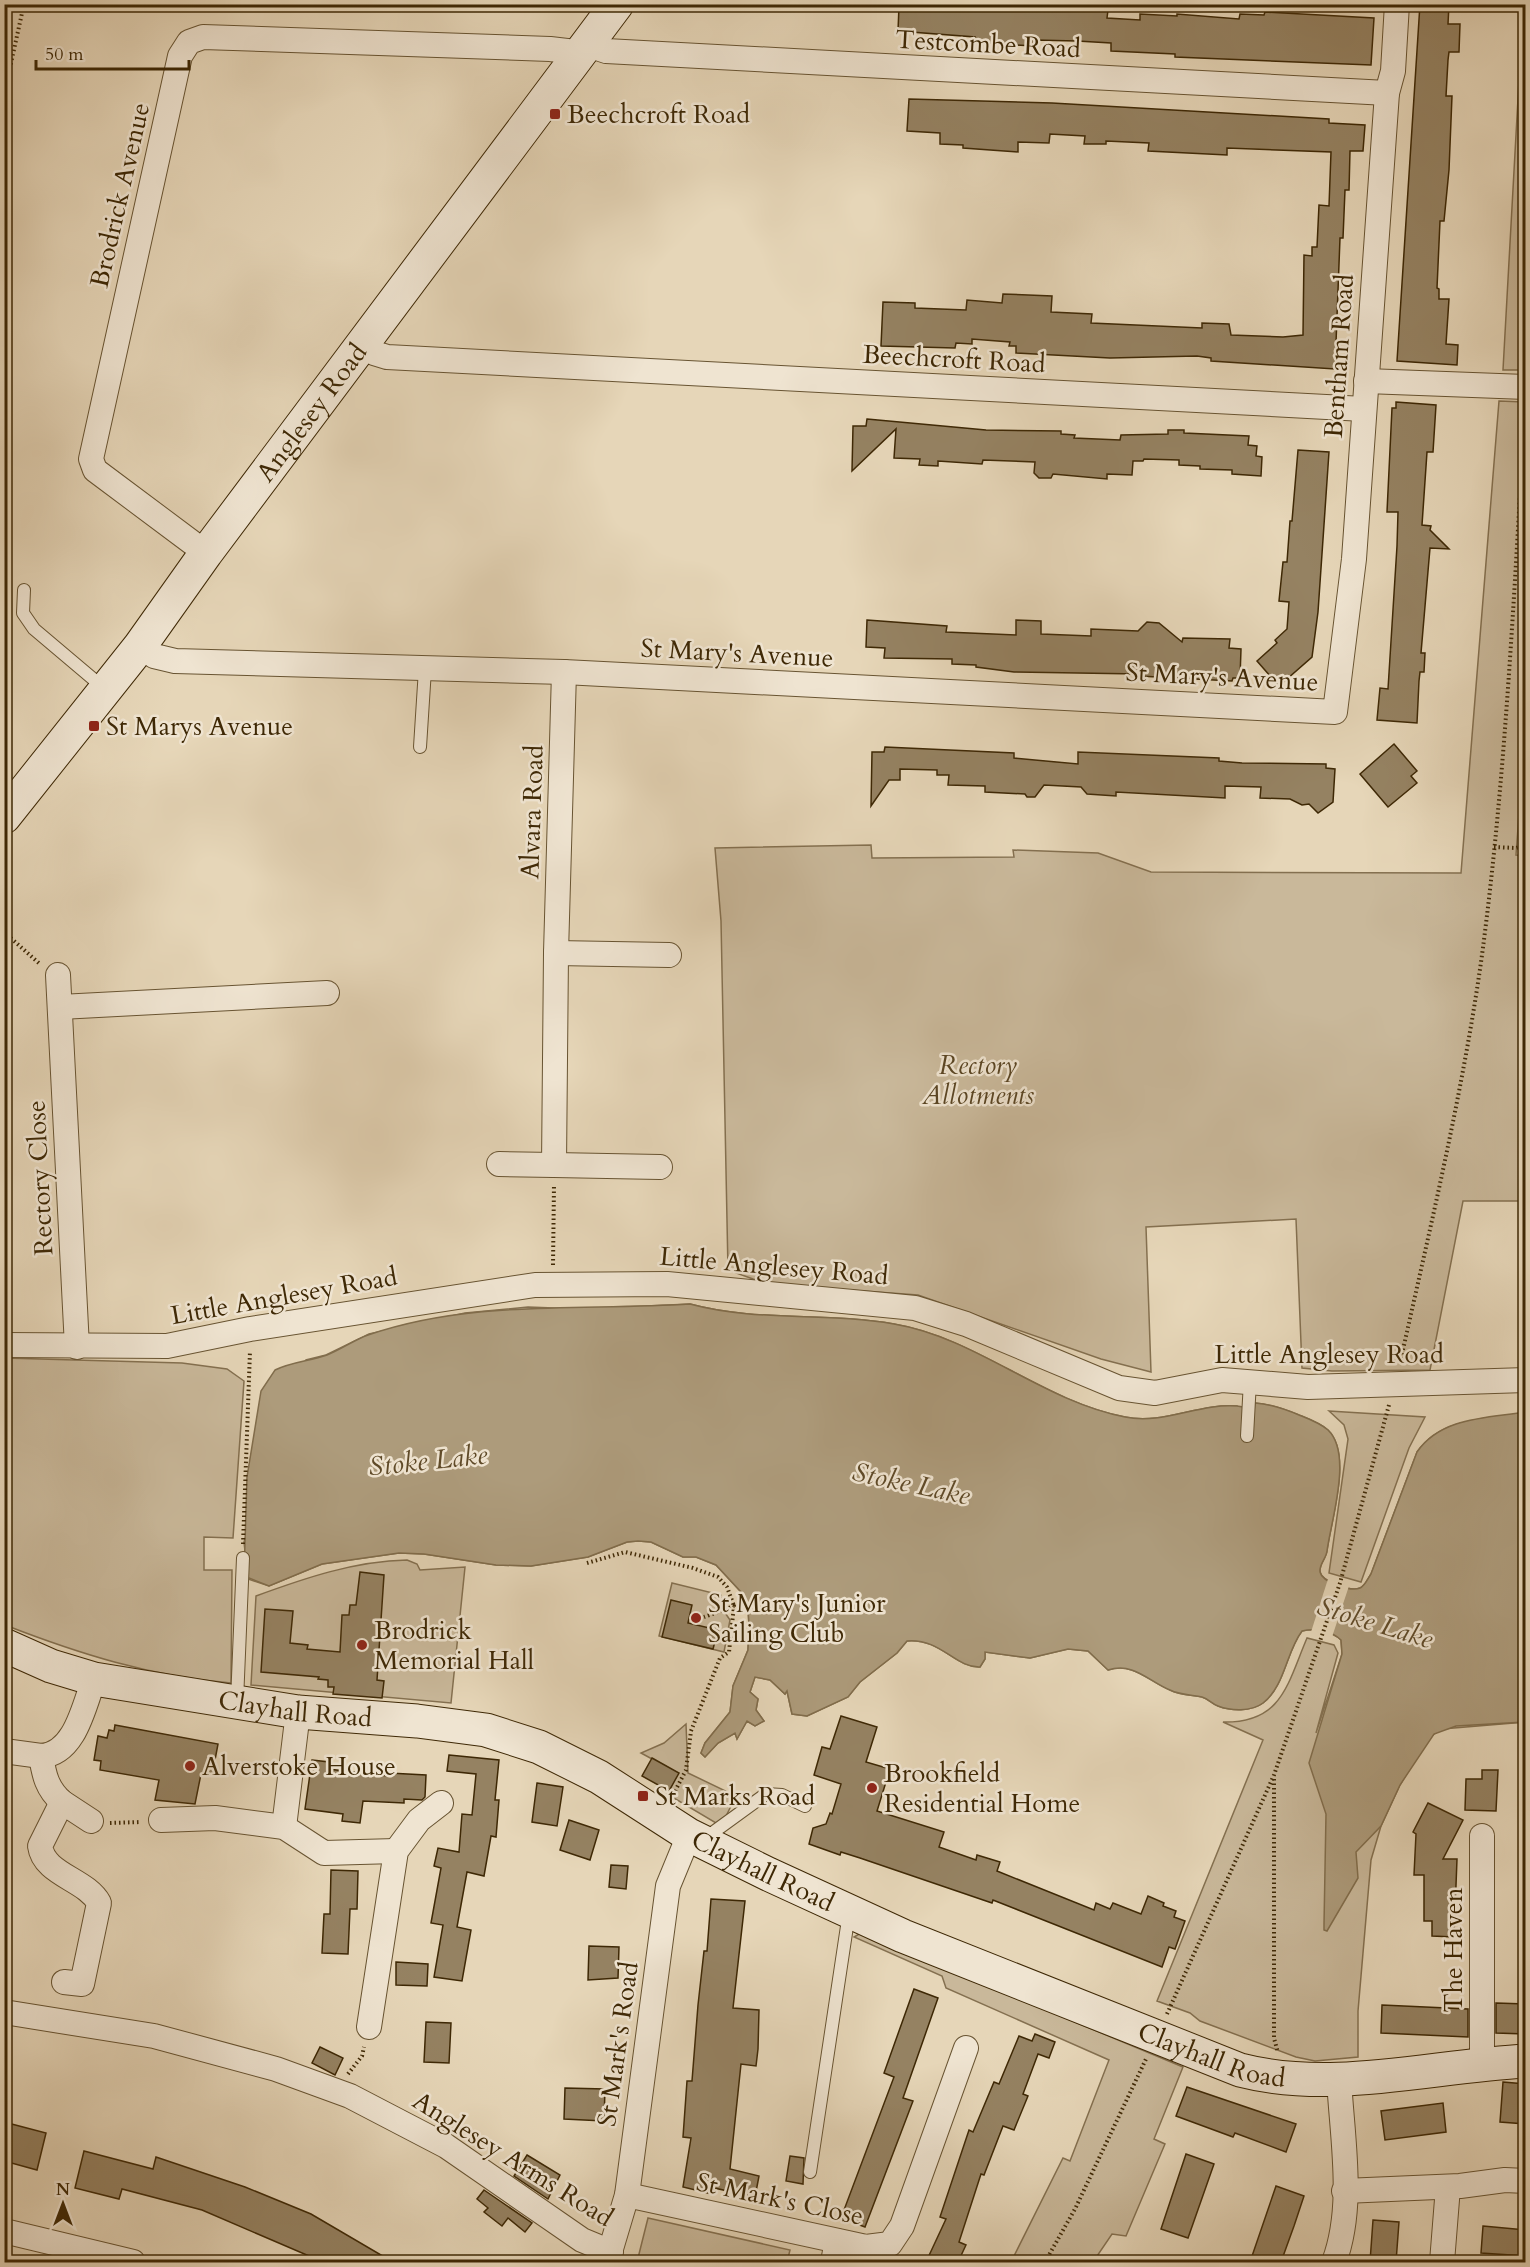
<svg xmlns="http://www.w3.org/2000/svg" width="1530" height="2267" font-family="Cardo,serif">
<style>
.green{fill:#c9b89a;stroke:#847050;stroke-width:1.5}
.water{fill:#ad9b7b;stroke:#816d4c;stroke-width:1.5}
.pier{fill:#e6d6b8}
.building{fill:#958262;stroke:#3e2805;stroke-width:1.5}
.lines{fill:none;stroke-linecap:round;stroke-linejoin:round}
.lane-casing{stroke:#685432;stroke-width:14}
.street-casing{stroke:#685432;stroke-width:26}
.secondary-casing{stroke:#3e2805;stroke-width:35}
.path{stroke:#3e2805;stroke-width:4;stroke-dasharray:1.5 3;stroke-linecap:butt}
.lane{stroke:#efe4d1;stroke-width:12}
.street{stroke:#efe4d1;stroke-width:24}
.secondary{stroke:#efe4d1;stroke-width:33}
.poi-dot{fill:#8f2418;stroke:#efe4d1;stroke-width:2}
.labels{text-anchor:middle;dominant-baseline:central;stroke-width:5;stroke-linejoin:round;paint-order:stroke}
.street-label{font-size:26px;fill:#3e2805;stroke:#efe4d1}
.poi-label{font-size:26px;fill:#3e2805;stroke:#efe4d1;text-anchor:start}
.park-label{font-size:26px;font-style:italic;fill:#5a4523;stroke:#efe4d1}
.water-label{font-size:27px;font-style:italic;fill:#5f4a28;stroke:#efe4d1}
</style>
<rect width="100%" height="100%" fill="#e6d6b8"/>
<filter id="stains"><feTurbulence type="fractalNoise" baseFrequency=".00333" numOctaves="4"/><feColorMatrix values="0 0 0 0 .2 0 0 0 0 .09 0 0 0 0 .02 0 0 0 .5 -.17"/></filter>
<radialGradient id="worn" r=".72"><stop offset=".6" stop-color="#630" stop-opacity="0"/><stop offset="1" stop-color="#630" stop-opacity=".3"/></radialGradient>
<g class="green">
<polygon points="1514,5 1526,5 1525,370 1503,370 1523,8"/>
<polygon points="1499,401 1525,402 1526,720 1516,855 1526,856 1525,1201 1463,1201 1430,1370 1332,1371 1302,1368 1296,1219 1146,1227 1151,1372 1101,1359 918,1295 781,1285 753,1279 728,1270 721,921 715,848 871,845 872,858 1014,857 1013,850 1098,853 1151,872 1461,873"/>
<path d="M 690,1304 C 756,1322 827,1312 894,1324 C 977,1338 1042,1401 1125,1417 C 1163,1425 1199,1403 1237,1406 L 1252,1428 L 1255,1403 C 1271,1404 1285,1409 1299,1415 C 1309,1419 1320,1423 1328,1430 C 1353,1454 1331,1520 1327,1551 C 1326,1559 1319,1564 1320,1572 C 1322,1582 1351,1592 1360,1588 C 1365,1586 1368,1578 1371,1574 L 1417,1452 C 1442,1416 1486,1420 1525,1416 L 1386,1593 L 1315,1591 L 1326,1488 L 296,1557 L 648,1534 L 905,1640 L 929,1640 L 978,1650 L 1304,1613 L 1525,1722 L 1442,1729 L 1434,1734 L 1424,1745 L 1400,1785 L 1381,1826 L 1371,1860 L 1358,2011 L 1358,2057 L 1315,2061 L 1296,2057 L 1200,2021 L 1190,2013 L 1157,2001 L 1263,1740 L 1223,1722 C 1282,1723 1287,1685 1307,1638 L 1334,1645 L 1338,1653 L 1316,1733 L 1342,1654 L 1341,1640 C 1332,1631 1315,1628 1302,1631 C 1286,1652 1285,1686 1263,1703 C 1251,1712 1231,1711 1218,1706 C 1212,1704 1209,1699 1202,1697 C 1192,1695 1180,1695 1170,1690 C 1148,1681 1134,1662 1108,1670 L 1088,1651 L 1068,1649 L 1030,1658 L 985,1652 L 985,1659 L 980,1667 C 955,1668 941,1638 907,1641 L 897,1653 L 860,1682 L 848,1697 L 807,1716 L 792,1714 L 787,1691 L 785,1694 L 770,1680 L 755,1677 L 750,1692 L 758,1699 L 756,1710 L 764,1721 L 755,1726 L 747,1721 L 737,1739 L 735,1733 L 718,1743 L 705,1757 L 701,1753 L 705,1743 L 730,1712 L 733,1686 L 748,1650 L 749,1626 L 748,1608 L 741,1592 L 716,1565 L 696,1557 L 683,1557 L 651,1542 L 638,1541 L 627,1542 L 588,1557 L 531,1566 L 496,1565 L 424,1554 L 399,1553 L 322,1564 L 269,1586 L 248,1579 L 244,1542 L 306,1360 L 326,1355 L 369,1334 L 465,1313 L 528,1307 L 581,1309 Z"/>
<path d="M 4,1358 L 182,1363 L 227,1369 L 244,1381 L 233,1538 L 204,1537 L 204,1570 L 232,1570 L 231,1683 C 152,1677 77,1653 5,1625 Z"/>
<polygon points="1329,1411 1425,1417 1409,1448 1361,1582 1329,1573 1348,1439 1344,1425"/>
<path d="M 407,1560 L 417,1564 L 420,1570 L 465,1567 L 451,1703 L 251,1685 L 256,1596 C 305,1578 355,1561 407,1560 Z"/>
<polygon points="672,1583 721,1595 721,1607 730,1620 724,1652 659,1636"/>
<polygon points="686,1724 688,1773 736,1796 721,1826 667,1794 678,1773 641,1753 664,1743"/>
<polygon points="861,1933 1183,2067 1154,2139 1165,2144 1126,2236 1112,2234 1093,2262 1011,2262 1063,2158 1070,2161 1109,2060 946,1988 942,1976 854,1937"/>
<polygon points="648,2218 790,2250 787,2262 637,2262"/>
</g>
<path class="water" d="M 690,1304 C 756,1322 827,1312 894,1324 C 977,1338 1042,1401 1125,1417 C 1163,1425 1199,1403 1237,1406 L 1243,1407 L 1252,1428 L 1255,1403 C 1271,1404 1285,1409 1299,1415 C 1309,1419 1320,1423 1328,1430 C 1353,1454 1331,1520 1327,1551 C 1326,1559 1319,1564 1320,1572 C 1322,1582 1351,1592 1360,1588 C 1365,1586 1368,1578 1371,1574 L 1417,1452 C 1441,1417 1487,1418 1525,1412 L 1525,1722 L 1456,1726 L 1434,1734 L 1400,1785 L 1381,1826 L 1356,1852 L 1358,1878 L 1327,1931 L 1324,1930 L 1324,1924 L 1326,1814 L 1309,1763 L 1342,1654 L 1341,1640 C 1332,1631 1315,1628 1302,1631 C 1286,1652 1285,1686 1263,1703 C 1251,1712 1231,1711 1218,1706 C 1212,1704 1209,1699 1202,1697 C 1192,1695 1180,1695 1170,1690 C 1148,1681 1134,1662 1108,1670 L 1088,1651 L 1068,1649 L 1030,1658 L 985,1652 L 985,1659 L 980,1667 C 955,1668 941,1638 907,1641 L 897,1653 L 860,1682 L 848,1697 L 807,1716 L 792,1714 L 787,1691 L 785,1694 L 770,1680 L 755,1677 L 750,1692 L 758,1699 L 756,1710 L 764,1721 L 755,1726 L 747,1721 L 737,1739 L 735,1733 L 718,1743 L 705,1757 L 701,1753 L 705,1743 L 730,1712 L 733,1686 L 748,1650 L 749,1626 L 748,1608 L 741,1592 L 716,1565 L 696,1557 L 683,1557 L 651,1542 L 638,1541 L 627,1542 L 588,1557 L 531,1566 L 496,1565 L 424,1554 L 399,1553 L 322,1564 L 269,1586 L 244,1576 L 247,1477 L 261,1391 L 275,1370 C 291,1362 310,1361 327,1355 C 342,1349 354,1340 368,1335 C 472,1299 583,1311 690,1304 Z"/>
<polygon class="pier" points="1328,1579 1349,1586 1332,1637 1311,1632"/>
<g class="building">
<polygon points="941,4 1077,4 1077,9 1108,10 1107,18 1140,20 1140,14 1177,16 1177,14 1239,19 1240,14 1264,15 1265,12 1374,18 1371,65 1175,57 1175,54 1111,51 1111,43 1077,41 1034,40 1034,46 1014,45 974,42 975,37 898,31 899,6 941,8"/>
<polygon points="1420,4 1449,4 1448,24 1460,24 1459,52 1449,52 1448,60 1446,96 1452,96 1449,170 1444,221 1440,221 1437,288 1439,289 1439,299 1449,299 1446,344 1458,345 1457,365 1397,361"/>
<polygon points="909,99 1052,103 1329,119 1329,123 1365,125 1363,151 1350,151 1349,190 1345,190 1343,238 1340,238 1335,369 1211,361 1211,358 1197,356 1110,358 1016,353 1016,346 1009,346 1010,342 972,339 972,344 956,343 955,348 881,346 883,302 915,303 915,308 966,310 967,300 1002,303 1003,294 1052,296 1051,312 1092,314 1091,323 1202,328 1202,323 1229,324 1231,335 1283,337 1303,335 1304,255 1312,256 1312,247 1317,247 1319,205 1329,206 1331,152 1227,148 1227,155 1148,151 1149,143 1106,141 1106,144 1084,144 1085,136 1050,134 1049,143 1018,142 1018,152 963,148 963,145 940,144 940,133 907,131"/>
<polygon points="1396,402 1436,405 1433,452 1427,452 1422,525 1431,526 1430,530 1449,549 1430,548 1421,653 1425,653 1424,672 1420,672 1419,681 1417,723 1377,720 1380,688 1388,689 1397,546 1398,512 1387,512 1392,408 1396,408"/>
<polygon points="867,419 986,430 1061,431 1061,434 1075,435 1074,438 1120,440 1121,435 1168,434 1168,430 1184,430 1184,433 1249,436 1248,445 1257,446 1256,456 1262,457 1261,476 1232,474 1232,470 1200,469 1200,466 1179,465 1179,460 1144,459 1143,461 1133,461 1132,475 1107,474 1107,479 1053,474 1051,478 1039,478 1034,473 1035,462 983,460 982,464 938,461 938,466 919,465 920,459 894,458 896,429 852,471 853,426 866,426"/>
<polygon points="1298,450 1329,452 1318,612 1312,657 1279,686 1257,661 1277,643 1275,640 1287,629 1289,602 1279,601 1283,562 1287,562 1290,521 1292,521"/>
<polygon points="867,620 947,626 946,632 1016,635 1016,620 1041,621 1041,634 1091,636 1091,629 1138,631 1147,622 1159,623 1182,642 1183,638 1230,639 1229,648 1241,649 1240,678 1233,678 1232,681 1139,676 1139,674 1014,672 976,667 976,665 952,664 952,659 884,658 885,648 866,647"/>
<polygon points="1394,744 1417,771 1411,776 1417,783 1388,807 1360,774"/>
<polygon points="885,747 1014,753 1014,758 1078,764 1078,752 1219,758 1219,761 1242,763 1326,764 1326,768 1335,769 1333,802 1318,813 1309,804 1302,805 1290,799 1260,798 1261,787 1225,786 1225,798 1116,792 1116,796 1087,794 1081,787 1044,785 1035,797 1027,797 1025,794 985,792 985,786 948,785 949,775 937,775 937,770 900,769 900,780 889,780 871,806 872,752 884,752"/>
<polygon points="360,1572 384,1575 377,1680 384,1681 382,1698 333,1694 334,1687 328,1687 328,1680 318,1679 319,1677 261,1672 265,1609 293,1611 290,1643 308,1645 307,1649 340,1652 342,1615 349,1615 350,1605 356,1605"/>
<polygon points="671,1600 692,1605 688,1623 718,1630 713,1649 662,1637"/>
<polygon points="841,1716 877,1727 866,1762 890,1769 877,1811 944,1832 939,1847 976,1860 977,1855 1000,1862 997,1871 1094,1910 1096,1903 1110,1909 1113,1903 1141,1914 1148,1896 1164,1903 1163,1906 1176,1911 1174,1917 1185,1921 1175,1949 1169,1947 1162,1967 993,1900 992,1903 860,1858 841,1852 840,1855 809,1844 813,1828 826,1824 830,1813 832,1814 841,1784 814,1775 822,1747 830,1749"/>
<polygon points="115,1725 218,1744 212,1776 201,1774 195,1804 155,1800 159,1780 100,1770 101,1761 94,1760 98,1736 107,1738 109,1730 114,1731"/>
<polygon points="449,1755 499,1760 495,1800 499,1800 496,1837 491,1836 484,1876 467,1872 457,1927 471,1930 462,1981 434,1977 443,1925 431,1923 441,1868 434,1866 438,1848 459,1852 462,1814 472,1815 476,1774 447,1771"/>
<polygon points="652,1758 679,1773 669,1791 642,1776"/>
<polygon points="312,1760 329,1762 328,1769 388,1776 389,1773 426,1775 425,1797 422,1800 404,1799 404,1803 363,1801 360,1823 342,1821 343,1814 305,1809"/>
<polygon points="1482,1770 1498,1770 1496,1811 1465,1810 1466,1779 1482,1779"/>
<polygon points="537,1783 563,1787 557,1826 532,1822"/>
<polygon points="1428,1803 1463,1820 1443,1859 1457,1859 1454,1937 1432,1936 1432,1921 1424,1921 1424,1875 1414,1875 1416,1834 1413,1832"/>
<polygon points="569,1820 599,1830 590,1860 560,1850"/>
<polygon points="611,1865 628,1866 626,1889 609,1887"/>
<polygon points="331,1870 358,1871 357,1909 350,1909 348,1954 322,1953 324,1914 330,1914"/>
<polygon points="711,1899 745,1901 733,2008 759,2010 758,2049 756,2066 741,2064 730,2169 759,2176 755,2197 714,2188 712,2194 683,2187 691,2138 683,2137 687,2081 692,2081 698,2005 704,1951 707,1951"/>
<polygon points="589,1946 619,1947 618,1978 588,1980"/>
<polygon points="396,1962 428,1964 427,1986 396,1985"/>
<polygon points="914,1989 938,1998 903,2098 913,2101 865,2227 841,2218 894,2077 884,2073"/>
<polygon points="1496,2003 1526,2004 1526,2034 1496,2033"/>
<polygon points="1382,2005 1468,2009 1468,2037 1381,2033"/>
<polygon points="426,2022 451,2023 449,2063 424,2062"/>
<polygon points="1035,2034 1055,2042 1049,2058 1038,2054 1023,2094 1028,2096 1014,2130 1003,2126 984,2175 981,2174 959,2242 966,2245 958,2262 926,2262 946,2219 940,2217 969,2130 973,2132 994,2082 999,2084 1019,2036 1032,2041"/>
<polygon points="320,2047 343,2058 335,2075 312,2063"/>
<polygon points="1503,2082 1526,2084 1526,2124 1500,2122"/>
<polygon points="1187,2087 1296,2124 1286,2152 1235,2133 1233,2137 1176,2116"/>
<polygon points="565,2088 605,2089 604,2121 564,2119"/>
<polygon points="1443,2103 1446,2132 1385,2140 1381,2111"/>
<polygon points="4,2122 46,2133 37,2170 4,2161"/>
<polygon points="84,2151 153,2169 156,2157 245,2187 311,2214 393,2262 323,2262 202,2210 122,2189 119,2199 75,2188"/>
<polygon points="1186,2154 1214,2164 1188,2238 1161,2229"/>
<polygon points="527,2155 560,2175 548,2199 514,2176"/>
<polygon points="790,2156 804,2158 803,2184 786,2181"/>
<polygon points="1276,2186 1304,2196 1294,2226 1281,2262 1250,2262"/>
<polygon points="484,2190 532,2223 525,2232 508,2218 502,2226 484,2212 488,2208 477,2199"/>
<polygon points="1373,2220 1399,2222 1396,2262 1370,2262"/>
<polygon points="1483,2226 1526,2230 1526,2256 1481,2253"/>
</g>
<g class="lines">
<defs>
<g id="lane">
<polyline points="24,590 23,613 34,629 105,689"/>
<polyline points="420,747 425,669"/>
<polyline points="1247,1436 1250,1381"/>
<polyline points="237,1701 243,1558"/>
<polyline points="704,1839 766,1794 782,1795 805,1806"/>
<polyline points="810,2172 849,1913"/>
</g>
<g id="street">
<polyline points="588,45 606,51 1387,93"/>
<polyline points="364,345 374,353 387,357 1364,409"/>
<polyline points="1366,381 1526,387"/>
<polyline points="206,553 95,470 91,459 180,56 189,42 203,37 550,49 567,51 580,57"/>
<polyline points="140,646 154,656 175,661 564,672 1335,712 1354,559 1387,93 1393,71 1397,4"/>
<polyline points="564,672 556,953 554,1165 660,1167"/>
<polyline points="556,953 669,955"/>
<polyline points="58,975 77,1347"/>
<polyline points="60,1007 327,993"/>
<polyline points="499,1164 554,1165"/>
<polyline points="4,1345 167,1346 250,1329 535,1285 667,1284 915,1308 966,1324 1119,1388 1155,1393 1222,1380 1308,1387 1526,1380"/>
<polyline points="4,1751 41,1756"/>
<path d="M 62,1802 C 47,1789 44,1775 41,1756 C 75,1754 84,1706 94,1679"/>
<polyline points="161,1820 215,1818 284,1827 324,1853 396,1851"/>
<polyline points="284,1827 298,1712"/>
<polyline points="1482,1836 1482,2064"/>
<path d="M 64,1982 L 82,1984 L 99,1903 C 86,1879 44,1875 40,1846 L 62,1802 L 91,1821"/>
<polyline points="4,2012 154,2036 276,2069 350,2096 446,2146 582,2240 611,2252"/>
<polyline points="369,2027 396,1851 419,1820 441,1803"/>
<polyline points="1344,2191 1460,2186 1505,2180 1526,2181"/>
<polyline points="627,2195 866,2247 890,2244 902,2226 966,2048"/>
<polyline points="4,2231 133,2262"/>
<polyline points="607,2262 627,2195 668,1886 689,1835"/>
<polyline points="833,2262 837,2241"/>
<path d="M 1334,2262 C 1355,2206 1342,2138 1339,2079"/>
<polyline points="1442,2262 1448,2187"/>
</g>
<g id="secondary">
<path id="s1" d="M 4,817 L 140,646 L 206,553 L 617,4"/>
<path id="s2" d="M 4,1645 L 51,1666 L 94,1679 L 298,1712 L 417,1721 L 486,1730 L 539,1747 L 599,1777 L 689,1835 L 768,1874 L 903,1936 L 1240,2070 C 1333,2094 1431,2066 1526,2061"/>
</g>
</defs>
<use href="#lane" class="lane-casing"/>
<use href="#street" class="street-casing"/>
<use href="#secondary" class="secondary-casing"/>
<g class="path">
<polyline points="4,95 24,4"/>
<polyline points="1494,847 1516,848 1526,845"/>
<polyline points="4,932 40,964"/>
<polyline points="553,1265 554,1185"/>
<path d="M 1400,1363 C 1430,1228 1463,1092 1482,955 C 1506,774 1514,591 1525,409"/>
<polyline points="243,1544 250,1351"/>
<polyline points="587,1563 625,1552 693,1568 718,1577 727,1587 734,1606"/>
<polyline points="1274,1779 1274,2038 1278,2053"/>
<polyline points="673,1795 686,1770 691,1731 720,1658 729,1652 734,1606 704,1617"/>
<polyline points="110,1823 141,1822"/>
<polyline points="1167,2014 1274,1775 1340,1583 1389,1405"/>
<polyline points="348,2074 362,2056 364,2047"/>
<polyline points="1045,2262 1075,2209 1146,2059"/>
</g>
<use href="#lane" class="lane"/>
<use href="#street" class="street"/>
<use href="#secondary" class="secondary"/>
</g>
<g class="poi-dot">
<rect x="549" y="108" width="12" height="12" rx="3"/>
<rect x="88" y="720" width="12" height="12" rx="3"/>
<circle cx="696" cy="1618" r="6"/>
<circle cx="362" cy="1645" r="6"/>
<circle cx="190" cy="1766" r="6"/>
<circle cx="872" cy="1788" r="6"/>
<rect x="637" y="1790" width="12" height="12" rx="3"/>
</g>
<g class="labels">
<g class="street-label">
<text transform="translate(988 44) rotate(3)">Testcombe Road</text>
<text transform="translate(120 195) rotate(-77)">Brodrick Avenue</text>
<text transform="translate(1339 356) rotate(-86)">Bentham Road</text>
<text transform="translate(954 359) rotate(3)">Beechcroft Road</text>
<text stroke="none"><textPath href="#s1" startOffset="508">Anglesey Road</textPath></text>
<text transform="translate(737 653) rotate(3)">St Mary's Avenue</text>
<text transform="translate(1222 677) rotate(3)">St Mary's Avenue</text>
<text transform="translate(532 812) rotate(-88)">Alvara Road</text>
<text transform="translate(40 1178) rotate(-93)">Rectory Close</text>
<text transform="translate(774 1266) rotate(5)">Little Anglesey Road</text>
<text transform="translate(284 1296) rotate(-10)">Little Anglesey Road</text>
<text x="1329" y="1354">Little Anglesey Road</text>
<text stroke="none"><textPath href="#s2" startOffset="300">Clayhall Road</textPath></text>
<text stroke="none"><textPath href="#s2" startOffset="804">Clayhall Road</textPath></text>
<text transform="translate(1453 1950) rotate(-90)">The Haven</text>
<text transform="translate(618 2044) rotate(-82)">St Mark's Road</text>
<text stroke="none"><textPath href="#s2" startOffset="1290">Clayhall Road</textPath></text>
<text transform="translate(513 2159) rotate(32)">Anglesey Arms Road</text>
<text transform="translate(780 2199) rotate(12)">St Mark's Close</text>
</g>
<g class="poi-label">
<text x="567" y="114">Beechcroft Road</text>
<text x="106" y="726">St Marys Avenue</text>
<text x="708" y="1603">St Mary's Junior<tspan x="708" dy="30">Sailing Club</tspan></text>
<text x="374" y="1630">Brodrick<tspan x="374" dy="30">Memorial Hall</tspan></text>
<text x="202" y="1766">Alverstoke House</text>
<text x="884" y="1773">Brookfield<tspan x="884" dy="30">Residential Home</tspan></text>
<text x="655" y="1796">St Marks Road</text>
</g>
<g class="park-label">
<text x="978" y="1065">Rectory<tspan x="978" dy="30">Allotments</tspan></text>
</g>
<g class="water-label">
<text transform="translate(428 1461) rotate(-6)">Stoke Lake</text>
<text transform="translate(911 1484) rotate(12)">Stoke Lake</text>
<text transform="translate(1375 1623) rotate(17)">Stoke Lake</text>
</g>
</g>
<rect width="1530" height="2267" fill="none" stroke="#e6d6b8" stroke-width="24"/>
<rect x="6" y="6" width="1518" height="2255" fill="none" stroke="#3e2805" stroke-width="3"/>
<rect x="12" y="12" width="1506" height="2243" fill="none" stroke="#3e2805" stroke-width="1.5"/>
<g transform="translate(63 2204)" stroke="#efe4d1" stroke-width="4.5" paint-order="stroke">
<path d="M0-4.5L10 22L0 15L-10 22Z" fill="#3e2805"/>
<text y="-9" font-size="16" font-weight="bold" text-anchor="middle" fill="#3e2805">N</text>
</g>
<path d="M36 60v9h153v-9" fill="none" stroke="#3e2805" stroke-width="3"/>
<text x="45" y="60" font-size="18" fill="#3e2805" stroke="#efe4d1" stroke-width="4.5" paint-order="stroke">50 m</text>
<rect width="100%" height="100%" filter="url(#stains)"/>
<rect width="100%" height="100%" fill="url(#worn)"/>
</svg>
